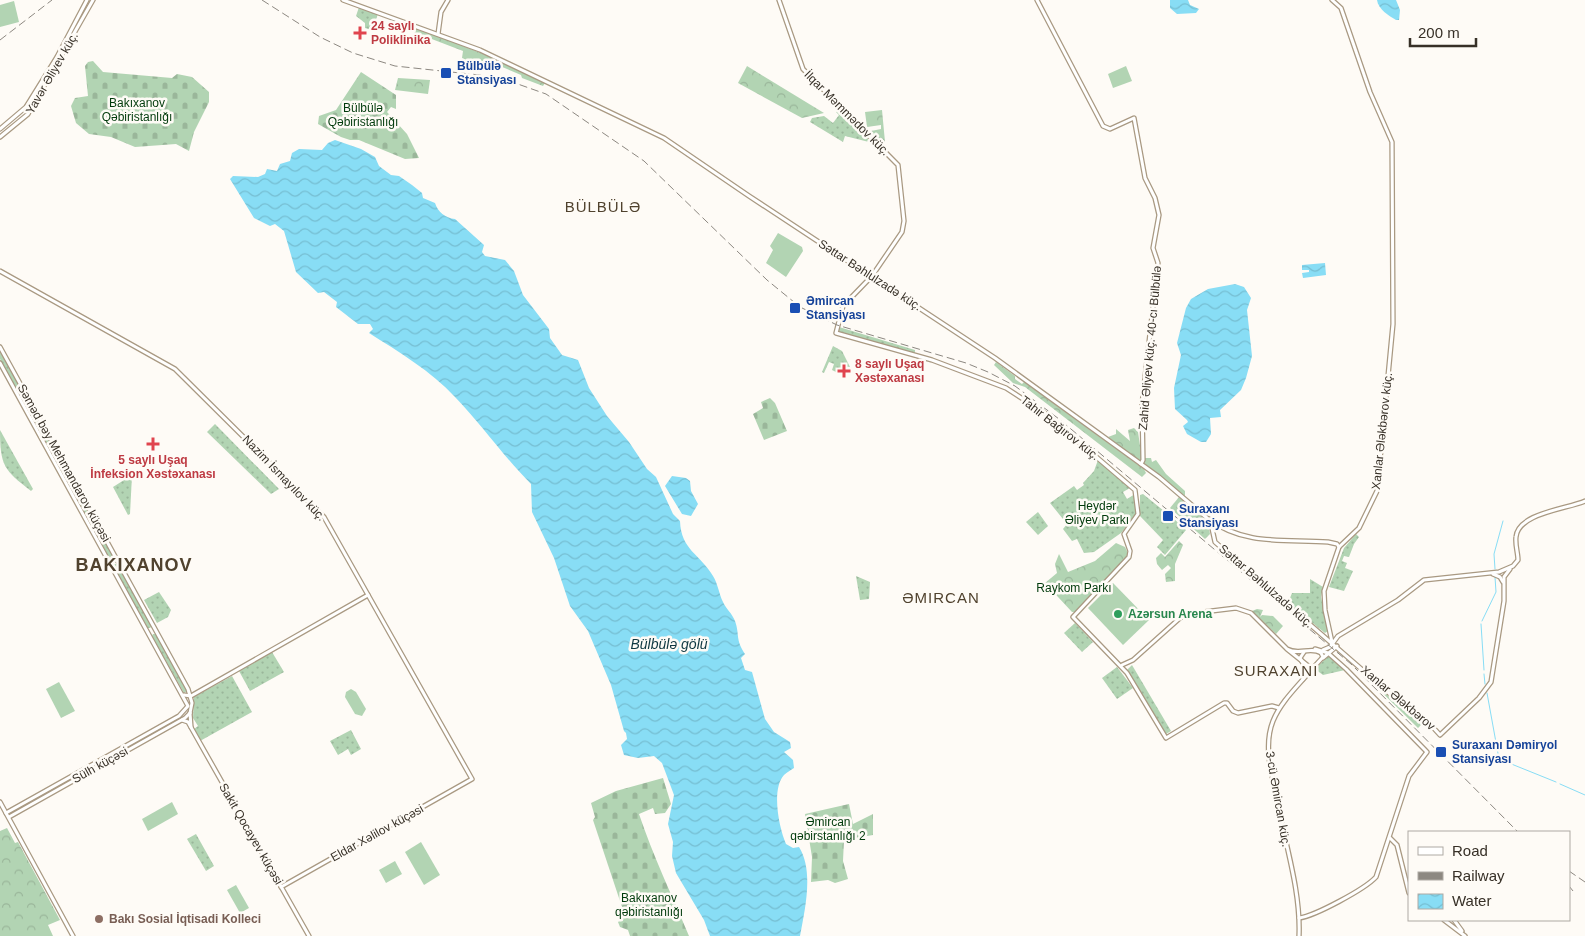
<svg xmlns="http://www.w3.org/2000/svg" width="1585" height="936" font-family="Arial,sans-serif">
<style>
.grass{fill:url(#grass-dots)}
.forest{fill:url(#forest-crowns)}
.cemetery{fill:url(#cemetery-stones)}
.pitch{fill:#b2d4b3}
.water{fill:url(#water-waves)}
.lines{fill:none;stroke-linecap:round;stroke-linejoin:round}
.stream{stroke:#88ddf5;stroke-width:1}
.secondary-casing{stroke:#a99982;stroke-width:5.5}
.secondary{stroke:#fff;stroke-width:3}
.rail{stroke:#8d8881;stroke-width:1;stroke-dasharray:8 4;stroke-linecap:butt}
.health-dot{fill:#e0444e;stroke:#fefbf6;stroke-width:2}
.transit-dot{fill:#1a4fb4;stroke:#fefbf6;stroke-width:2}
.leisure-dot{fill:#2e9e5b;stroke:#fefbf6;stroke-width:2}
.education-dot{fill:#8d6e63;stroke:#fefbf6;stroke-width:2}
.labels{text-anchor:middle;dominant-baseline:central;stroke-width:5;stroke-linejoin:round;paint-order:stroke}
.health-label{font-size:12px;font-weight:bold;fill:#be3a42;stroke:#fefbf6;text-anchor:start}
.transit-label{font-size:12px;font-weight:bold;fill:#164399;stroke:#fefbf6;text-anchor:start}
.street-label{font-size:12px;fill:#373027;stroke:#fefbf6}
.park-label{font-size:12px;fill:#003a0b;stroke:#fefbf6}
.leisure-label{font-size:12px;font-weight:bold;fill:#27864d;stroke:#fefbf6;text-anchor:start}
.education-label{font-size:12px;font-weight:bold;fill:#785e54;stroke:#fefbf6;text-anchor:start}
.water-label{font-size:14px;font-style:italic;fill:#0e3741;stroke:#fefbf6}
.quarter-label{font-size:15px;letter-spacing:1px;fill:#50422e;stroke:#fefbf6}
.district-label{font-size:18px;font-weight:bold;letter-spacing:1px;fill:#50422e;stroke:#fefbf6}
</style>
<defs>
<pattern id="grass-dots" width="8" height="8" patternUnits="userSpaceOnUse" patternTransform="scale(1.25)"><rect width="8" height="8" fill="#b2d4b3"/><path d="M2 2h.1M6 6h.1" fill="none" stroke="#9ab69a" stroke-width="1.8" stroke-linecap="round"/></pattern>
<pattern id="forest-crowns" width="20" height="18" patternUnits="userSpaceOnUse" patternTransform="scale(1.25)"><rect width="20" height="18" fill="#b2d4b3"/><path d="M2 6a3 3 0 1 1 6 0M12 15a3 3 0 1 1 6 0" fill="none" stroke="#9ab69a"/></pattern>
<pattern id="cemetery-stones" width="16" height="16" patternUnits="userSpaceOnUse" patternTransform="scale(1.25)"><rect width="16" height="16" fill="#b2d4b3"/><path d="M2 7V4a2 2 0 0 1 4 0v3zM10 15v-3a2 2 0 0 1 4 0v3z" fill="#9ab69a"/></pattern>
<pattern id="water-waves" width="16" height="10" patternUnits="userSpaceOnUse" patternTransform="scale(1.25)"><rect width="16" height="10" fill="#88ddf5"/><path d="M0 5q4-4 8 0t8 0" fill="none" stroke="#76bed2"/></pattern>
</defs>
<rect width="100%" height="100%" fill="#fefbf6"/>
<g class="grass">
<polygon points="359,7 378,14 372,30 365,28 365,23 356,16"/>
<polygon points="840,109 873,143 845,136 843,142 810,122 812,118 824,116 833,123 839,115 836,112"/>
<polygon points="839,327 915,350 915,353 842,333 838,331"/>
<polygon points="833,346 842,351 850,367 843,366 840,374 832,370 834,364 829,362 824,373 822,372"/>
<polygon points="0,352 115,557 113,559 110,559 0,359"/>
<polygon points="215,424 279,489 271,494 207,432"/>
<path d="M 0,430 L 33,489 L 31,491 C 4,470 0,466 0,430 Z"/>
<polygon points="1098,460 1130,488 1123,492 1127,499 1135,494 1136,515 1121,533 1094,552 1084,553 1077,539 1072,541 1063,529 1067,524 1050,503 1074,486 1077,490 1084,485 1083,483 1094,471"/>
<polygon points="132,475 130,514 128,515 113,487"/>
<polygon points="1143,494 1164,511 1162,514 1170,521 1173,518 1186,530 1165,555 1157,547 1163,540 1140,516 1140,495"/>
<polygon points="1179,497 1208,522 1210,534 1205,539 1170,508"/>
<polygon points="1038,512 1048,526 1038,535 1026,522"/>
<polygon points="1356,534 1359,537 1354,544 1349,557 1344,556 1342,561 1347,563 1345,568 1353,571 1344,591 1329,587 1344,548"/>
<polygon points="115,564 118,564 152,626 150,628 148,628 113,566"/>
<polygon points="856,576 870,582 869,599 860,600"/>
<polygon points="1310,579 1323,587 1321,597 1328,631 1325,633 1288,603 1292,593 1310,593"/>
<polygon points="159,592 171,610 168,617 157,623 144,600"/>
<polygon points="1075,623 1093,642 1082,652 1064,633"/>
<polygon points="153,634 156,634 187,691 184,693 152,636"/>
<polygon points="272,652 284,672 250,691 239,671"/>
<polygon points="1328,656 1330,656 1345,670 1323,675 1315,669"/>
<polygon points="1132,665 1171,731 1166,734 1127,670"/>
<polygon points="1117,667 1133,688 1117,699 1102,678"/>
<polygon points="232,676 252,712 200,741 194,729 198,726 193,718 194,697"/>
<polygon points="351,730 361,749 351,755 348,749 338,755 330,741"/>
<polygon points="196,834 214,866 206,871 187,839"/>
</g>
<g class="forest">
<polygon points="405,23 496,59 545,83 543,86 522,78 521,75 488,61 477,66 462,58 463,51 403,28"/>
<polygon points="747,66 824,113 802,118 738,83"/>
<polygon points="398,78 430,80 428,94 395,90"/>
<polygon points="882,110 885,142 878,143 866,132 881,129 881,125 867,127 865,112"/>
<polygon points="996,362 1015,376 1015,379 1022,384 1024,382 1144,469 1146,473 1142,477 1025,387 1013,383 994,365"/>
<polygon points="1134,428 1138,432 1142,459 1140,461 1108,437 1116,434 1116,429 1130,441 1128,430"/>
<polygon points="1144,458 1151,458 1152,462 1156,460 1166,474 1185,491 1185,496 1143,463"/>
<polygon points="1179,541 1183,545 1175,564 1175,581 1166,582 1165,574 1171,568 1168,565 1162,570 1157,564 1156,558 1161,553 1165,557"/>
<polygon points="1116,543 1125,547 1129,555 1076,612 1072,612 1045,583 1057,573 1055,564 1059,554 1068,572 1095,561"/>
<polygon points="1257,609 1263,610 1260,617 1262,615 1273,616 1283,626 1276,634 1252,611"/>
<polygon points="1338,649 1394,701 1424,722 1418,728"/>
<polygon points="7,828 15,843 18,842 60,920 48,925 53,936 0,936 0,831"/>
</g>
<g class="cemetery">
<polygon points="93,61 103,72 172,78 177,74 192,77 209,92 209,102 194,132 189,151 176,144 135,147 111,137 89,134 76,123 71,106 75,98 88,96 85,66 88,62"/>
<polygon points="361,72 396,95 396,109 391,107 387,112 407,134 419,158 405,159 359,140 350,140 341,137 318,124 319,116 336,110"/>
<polygon points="770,398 775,403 787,431 764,440 753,414 763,408 761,402"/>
<path d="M 663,778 L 671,804 L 665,813 L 655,814 L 653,808 L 639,814 C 653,856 672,895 689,936 L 630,936 L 628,930 L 620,927 L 618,922 L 625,916 L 593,820 L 595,817 L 591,803 L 616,791 Z"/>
<polygon points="849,804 853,824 873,814 873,835 844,840 843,861 848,879 835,883 828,880 811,882 812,857 805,814"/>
</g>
<g class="pitch">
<polygon points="14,1 19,22 0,27 0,5"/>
<polygon points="1126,66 1132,81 1113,88 1108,74"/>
<polygon points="778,233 802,247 803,251 786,277 766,263 773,250 770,246"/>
<polygon points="1113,583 1149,620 1123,645 1088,608"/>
<polygon points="59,682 75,711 61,718 46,689"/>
<polygon points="351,689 356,692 366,709 362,716 355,714 345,697 346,692"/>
<polygon points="172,802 178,814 148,831 142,819"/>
<polygon points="421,842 440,875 424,885 405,852"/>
<polygon points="395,861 402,874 386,883 379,870"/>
<polygon points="236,885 249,908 240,913 227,890"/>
</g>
<g class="water">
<polygon points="1170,0 1188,0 1190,5 1199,9 1196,13 1177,14 1170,8"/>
<path d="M 1377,0 L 1396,0 L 1400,10 L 1399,20 L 1396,20 C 1389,16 1378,9 1377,0 Z"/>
<path d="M 335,140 L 361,149 L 375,157 L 379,166 L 391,175 L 399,176 L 412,185 L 422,193 L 423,198 L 435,203 C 438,212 445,218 455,219 L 484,245 L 482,252 L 485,256 L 505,260 L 514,271 L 523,295 L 549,329 L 550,338 L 562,355 L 578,360 L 589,388 L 607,416 L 629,442 L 647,469 L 656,477 L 673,514 L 680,521 C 681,550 700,554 713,576 C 718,584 719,594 723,602 C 726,609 732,613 735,621 C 740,635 735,639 745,654 L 741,658 L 745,670 L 752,672 L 765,719 L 774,732 L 790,742 L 791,748 L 784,752 L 793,760 L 794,768 C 791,770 787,772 784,775 C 771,789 779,828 786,844 L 793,848 L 799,847 C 814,871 805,909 800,936 L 710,936 L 704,920 L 676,873 L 672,856 L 673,842 L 668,824 L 674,795 L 662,763 L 654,756 L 638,758 L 624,755 L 621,745 L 627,739 L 626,733 L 624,731 L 611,685 L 588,631 L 570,606 L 554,558 L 532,512 L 531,484 C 504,457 482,425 455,397 C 431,371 399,352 369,333 L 373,329 L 370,324 L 358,324 L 336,307 L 337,302 L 324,292 L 318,293 L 296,272 L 284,231 L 275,224 L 270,226 L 254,218 L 230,179 L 233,176 L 258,177 L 265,174 L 267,169 L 277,171 L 280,164 L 290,161 L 292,153 L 299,149 L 322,150 L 328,143 Z"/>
<polygon points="1325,263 1326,275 1303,278 1302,273 1309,272 1309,270 1302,270 1302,265"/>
<polygon points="1235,284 1244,287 1251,298 1247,310 1252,356 1246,378 1241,390 1220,410 1221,417 1210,418 1211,434 1206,442 1201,442 1187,434 1183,426 1188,422 1187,420 1175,409 1174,388 1181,355 1177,343 1186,308 1191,299 1208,289"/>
<polygon points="672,476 686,478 690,481 691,491 698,504 691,516 682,514 665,486"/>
</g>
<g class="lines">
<g class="stream">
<polyline points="1495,569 1494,554 1503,521"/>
<polyline points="1482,621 1496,592 1495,577"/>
<polyline points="1481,624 1484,670"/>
<polyline points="1484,674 1485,684"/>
<polyline points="1487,693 1499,759 1556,782"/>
<polyline points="1560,784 1585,795"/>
</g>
<defs>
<g id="secondary">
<polyline points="343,0 480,50 664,138 749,196 995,358 1159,477 1207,518 1211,524 1215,542 1397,700 1429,723 1440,735 1479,698 1491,682 1504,601 1504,577 1510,569"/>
<polyline points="779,0 803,69 898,165 904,221 902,232 872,276 843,306 836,333 932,360 1006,388 1046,414 1135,490 1138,514 1124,534 1130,551 1129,557 1073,617 1127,673 1166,738 1224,703 1227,703 1233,711 1238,713 1272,706 1279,708"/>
<polyline points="1037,0 1103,126 1110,129 1134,118 1145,178 1155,198 1159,215 1153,248 1158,263 1142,404 1143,460 1141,464"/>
<polyline points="438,34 441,12 448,0"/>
<polyline points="0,129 26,107 57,57 87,0"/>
<polyline points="0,137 28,114 93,0"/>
<polyline points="0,271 175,369 324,517 472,779 281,887"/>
<polyline points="0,347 188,689 192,703 190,713"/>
<polyline points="0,363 188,706 179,716 6,813"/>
<path d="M 1209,519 C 1244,546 1287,539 1328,542 L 1337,544 L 1339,547"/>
<polyline points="1493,574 1500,577 1503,582"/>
<polyline points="1332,642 1325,610 1324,591 1339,547 1359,528 1377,491 1393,324 1392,142 1370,92 1341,8 1332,0"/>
<path d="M 1323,650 L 1330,647 L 1338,636 L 1398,600 L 1424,580 L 1499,572 L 1513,566 L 1518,560 C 1518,553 1515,545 1516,537 C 1518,513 1567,509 1585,501"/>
<polyline points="1323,658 1337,646"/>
<path d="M 1122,665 L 1133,660 L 1180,618 L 1195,613 L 1236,608 L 1251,613 L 1287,649 L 1312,669 L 1323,657 L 1321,653 C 1310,646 1299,656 1287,649"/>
<polyline points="1303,679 1305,667 1300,658 1304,652"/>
<polyline points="184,695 191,696 368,595"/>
<polyline points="190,713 191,727"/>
<polyline points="182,720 188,722 309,936"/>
<polyline points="0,802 73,936"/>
<polyline points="9,817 185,718 190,713"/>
<polyline points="1390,838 1397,845 1409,893"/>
<path d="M 1299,918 C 1315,916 1365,889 1376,877 L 1409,776 L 1427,752 L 1346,669 L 1328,653 L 1315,649"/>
<polyline points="1444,920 1465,936"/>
<polyline points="1454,920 1462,931"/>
<path d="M 1299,936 C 1301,891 1285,844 1277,800 C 1272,775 1263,746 1273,721 C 1281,701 1299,685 1312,669"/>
</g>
</defs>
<use href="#secondary" class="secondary-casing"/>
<use href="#secondary" class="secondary"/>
<g class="rail">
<polyline points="262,0 320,37 353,53 395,66 498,77 546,94 644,161 767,280 800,307 837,325 966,363 988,372 1015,386 1059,419 1351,664 1518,832"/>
<polyline points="0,40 52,0"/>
<polyline points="1569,871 1585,882"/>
<polyline points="1569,886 1573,891"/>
</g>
</g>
<g class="health-dot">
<path d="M357.5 25.5h5v5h5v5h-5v5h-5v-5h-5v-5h5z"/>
<path d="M841.5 363.5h5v5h5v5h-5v5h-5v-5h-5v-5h5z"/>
<path d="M150.5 436.5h5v5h5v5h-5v5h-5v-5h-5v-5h5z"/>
</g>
<g class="transit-dot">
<rect x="440" y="67" width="12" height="12" rx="2.5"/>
<rect x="789" y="302" width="12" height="12" rx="2.5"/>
<rect x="1162" y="510" width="12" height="12" rx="2.5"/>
<rect x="1435" y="746" width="12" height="12" rx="2.5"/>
</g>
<circle class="leisure-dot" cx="1118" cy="614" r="5"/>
<circle class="education-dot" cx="99" cy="919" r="5"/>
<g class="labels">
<g class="health-label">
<text x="371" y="26">24 saylı<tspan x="371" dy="14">Poliklinika</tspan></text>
<text x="855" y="364">8 saylı Uşaq<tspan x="855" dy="14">Xəstəxanası</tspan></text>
<text x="153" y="460" text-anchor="middle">5 saylı Uşaq<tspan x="153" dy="14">İnfeksion Xəstəxanası</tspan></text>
</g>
<g class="transit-label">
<text x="457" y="66">Bülbülə<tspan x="457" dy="14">Stansiyası</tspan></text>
<text x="806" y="301">Əmircan<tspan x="806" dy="14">Stansiyası</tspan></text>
<text x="1179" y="509">Suraxanı<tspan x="1179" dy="14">Stansiyası</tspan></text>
<text x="1452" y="745">Suraxanı Dəmiryol<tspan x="1452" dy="14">Stansiyası</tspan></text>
</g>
<g class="street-label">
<text transform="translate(52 73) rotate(-60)">Yavər Əliyev küç.</text>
<text transform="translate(847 113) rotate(45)">İlqar Məmmədov küç.</text>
<text transform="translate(870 275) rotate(33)">Səttar Bəhlulzadə küç.</text>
<text transform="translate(1150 348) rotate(-85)">Zahid Əliyev küç. 40-cı Bülbülə</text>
<text transform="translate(1060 428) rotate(38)">Tahir Bağırov küç.</text>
<text transform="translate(1382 431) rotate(-84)">Xanlar Ələkbərov küç.</text>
<text transform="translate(64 463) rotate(61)">Səməd bəy Mehmandarov küçəsi</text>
<text transform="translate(284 478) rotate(46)">Nazim İsmayılov küç.</text>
<text transform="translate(1266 586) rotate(41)">Səttar Bəhlulzadə küç.</text>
<text transform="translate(1398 698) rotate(40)">Xanlar Ələkbərov</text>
<text transform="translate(100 765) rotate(-29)">Sülh küçəsi</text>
<text transform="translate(1278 799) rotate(80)">3-cü Əmircan küç.</text>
<text transform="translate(377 833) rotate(-29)">Eldar Xəlilov küçəsi</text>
<text transform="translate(251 834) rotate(60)">Sakit Qocayev küçəsi</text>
</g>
<g class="park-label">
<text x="137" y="103">Bakıxanov<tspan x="137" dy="14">Qəbiristanlığı</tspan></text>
<text x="363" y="108">Bülbülə<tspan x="363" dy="14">Qəbiristanlığı</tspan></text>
<text x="1097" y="506">Heydər<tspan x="1097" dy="14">Əliyev Parkı</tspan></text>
<text x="1074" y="588">Raykom Parkı</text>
<text x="828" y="822">Əmircan<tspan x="828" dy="14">qəbirstanlığı 2</tspan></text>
<text x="649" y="898">Bakıxanov<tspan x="649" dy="14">qəbiristanlığı</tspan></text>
</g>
<g class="leisure-label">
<text x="1128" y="614">Azərsun Arena</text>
</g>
<g class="education-label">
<text x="109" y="919">Bakı Sosial İqtisadi Kolleci</text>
</g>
<g class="water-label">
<text x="669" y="644">Bülbülə gölü</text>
</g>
<g class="quarter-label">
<text x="603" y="206">BÜLBÜLƏ</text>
<text x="941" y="597">ƏMIRCAN</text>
<text x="1276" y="670">SURAXANI</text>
</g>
<g class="district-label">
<text x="134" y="565">BAKIXANOV</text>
</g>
</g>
<rect x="1408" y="831" width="162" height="90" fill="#fefbf6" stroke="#aeaaa3"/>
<rect x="1418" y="847" width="25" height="8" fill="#ffffff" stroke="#aeaaa3"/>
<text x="1452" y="856" font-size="15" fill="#373027">Road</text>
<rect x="1418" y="872" width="25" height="8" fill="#8d8881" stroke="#aeaaa3"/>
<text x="1452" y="881" font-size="15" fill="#373027">Railway</text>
<rect x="1418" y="894" width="25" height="15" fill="url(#water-waves)" stroke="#aeaaa3"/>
<text x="1452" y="906" font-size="15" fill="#373027">Water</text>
<path d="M1410 38v8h66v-8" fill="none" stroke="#373027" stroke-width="2.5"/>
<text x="1418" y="38" font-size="15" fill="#373027" stroke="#fefbf6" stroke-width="4" paint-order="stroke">200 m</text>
</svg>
